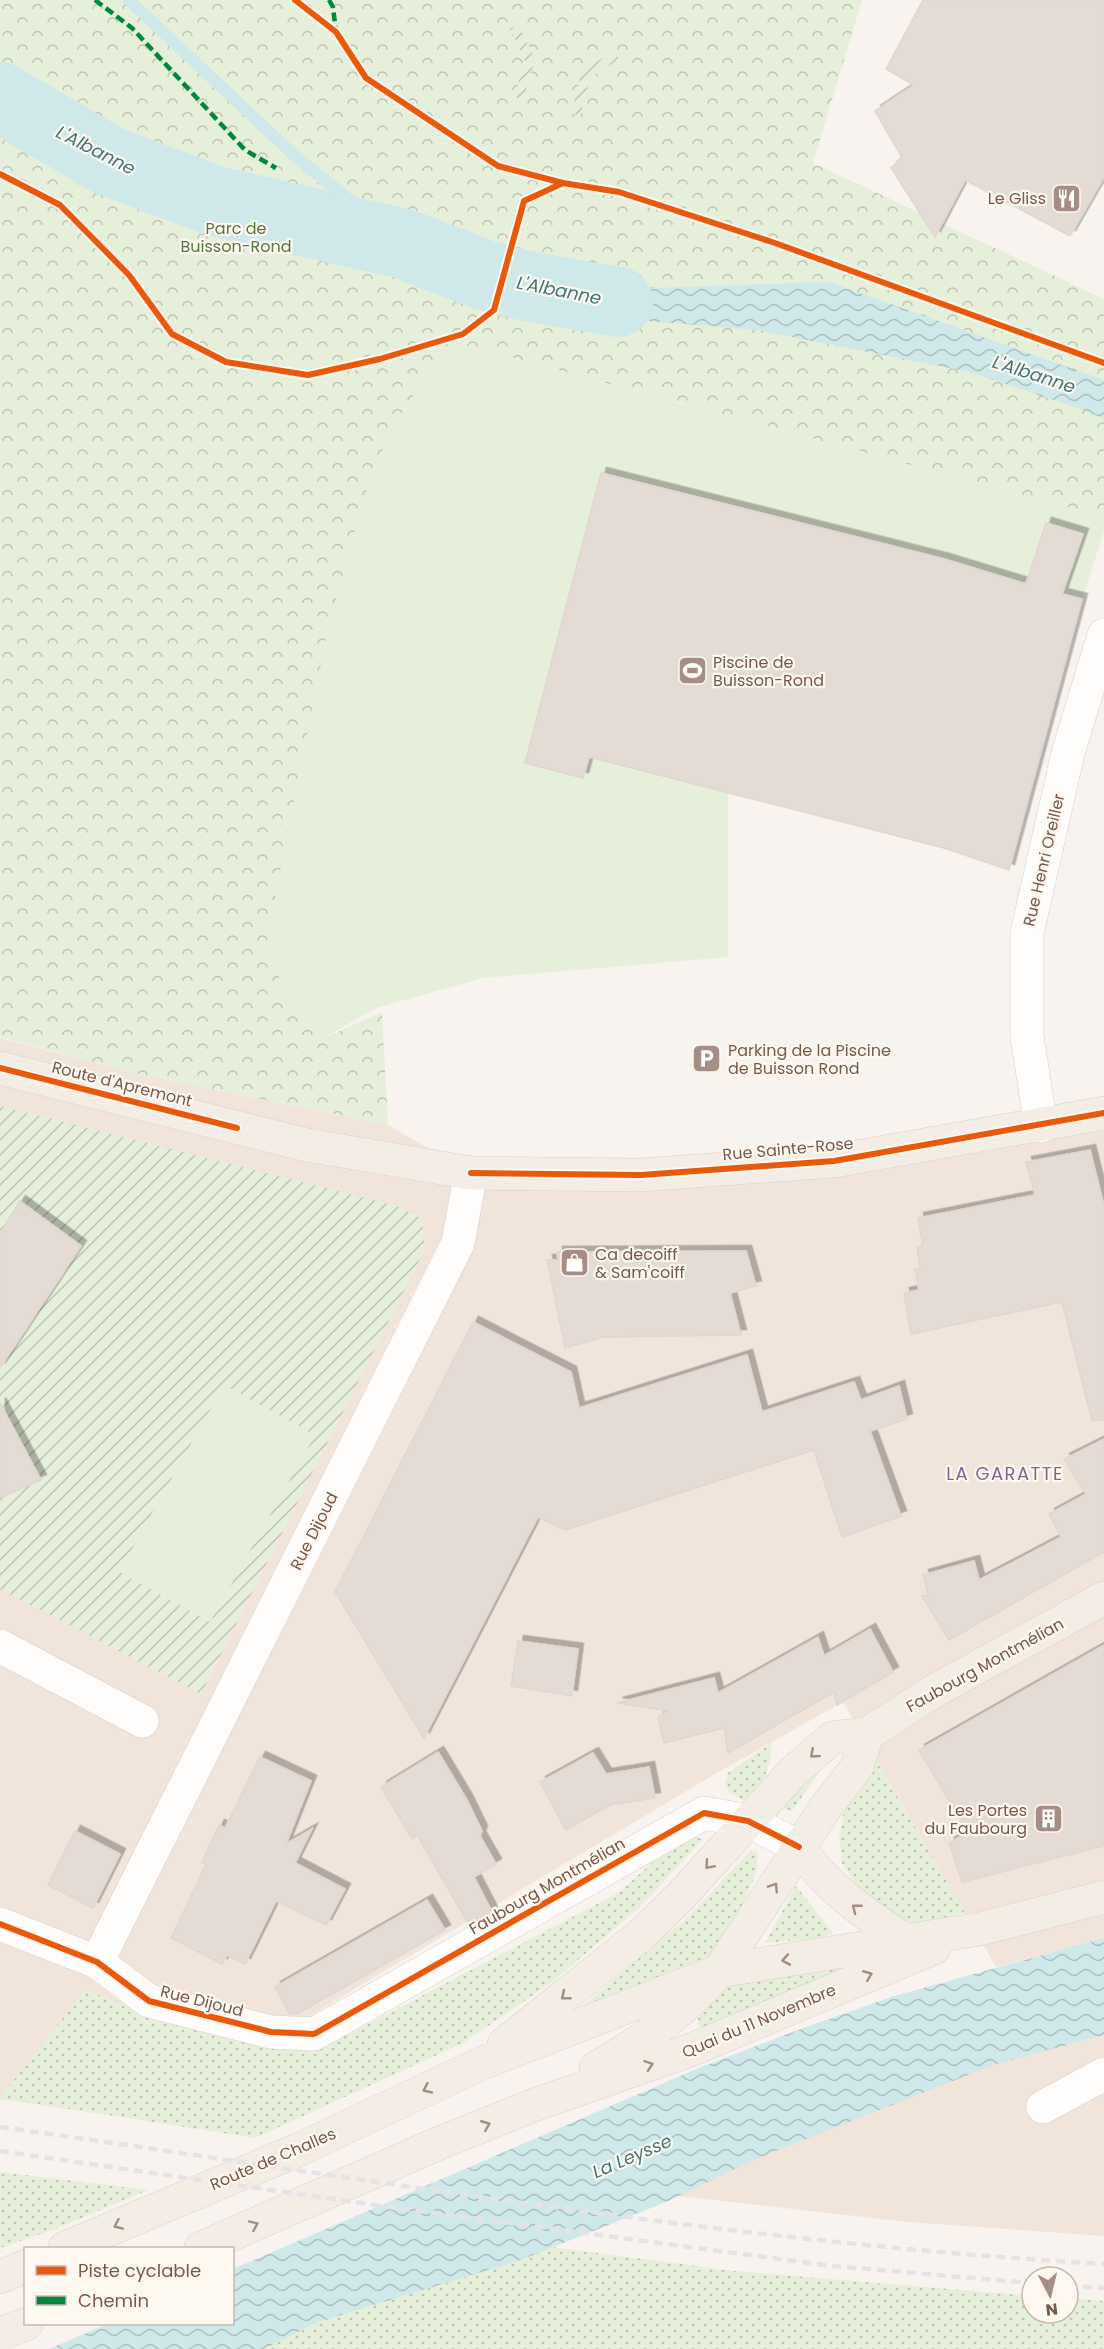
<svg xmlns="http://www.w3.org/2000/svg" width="1104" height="2349" font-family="Poppins,sans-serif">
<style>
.residential{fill:#f1e5db}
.grass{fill:url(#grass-dots)}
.park{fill:url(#park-crowns)}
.garden{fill:url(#garden-furrows)}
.pitch{fill:#e6efd9}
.water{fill:url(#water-waves)}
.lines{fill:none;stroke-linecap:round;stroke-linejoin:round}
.stream{stroke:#cfe8e9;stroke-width:12}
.river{stroke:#cfe8e9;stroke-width:70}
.building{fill:#e5dbd5;stroke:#e1d6d0;stroke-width:1.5;filter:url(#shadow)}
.minor-casing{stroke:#d7d0cc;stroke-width:34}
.major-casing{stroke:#dad0cb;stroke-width:34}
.minor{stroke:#fefdfc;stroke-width:33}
.major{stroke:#f3ede6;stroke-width:33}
.rail{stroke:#e5e3e6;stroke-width:4.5;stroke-dasharray:9 6;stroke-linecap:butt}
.quiet{stroke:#00873e;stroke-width:4.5;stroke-dasharray:9 4.5;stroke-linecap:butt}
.cycleway-casing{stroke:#fff8f0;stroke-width:10}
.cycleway{stroke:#e8590c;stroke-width:6}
.oneway{stroke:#a38c82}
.labels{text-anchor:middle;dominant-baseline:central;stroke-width:4.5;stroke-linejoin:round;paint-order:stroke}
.poi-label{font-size:16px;fill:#78584c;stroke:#fff8f0;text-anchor:start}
.park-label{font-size:16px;fill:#557741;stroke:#fff8f0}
.street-label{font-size:16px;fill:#78584c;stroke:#fff8f0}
.water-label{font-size:18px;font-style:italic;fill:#3f767c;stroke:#fff8f0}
.neighbourhood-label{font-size:18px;letter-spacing:1.5px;fill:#806493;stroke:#fff8f0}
</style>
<defs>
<pattern id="grass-dots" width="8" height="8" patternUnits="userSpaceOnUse" patternTransform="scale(1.5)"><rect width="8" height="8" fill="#e6efd9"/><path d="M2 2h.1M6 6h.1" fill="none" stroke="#bfc4b2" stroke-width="1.8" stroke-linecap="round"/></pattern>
<pattern id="park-crowns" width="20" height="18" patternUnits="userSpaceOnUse" patternTransform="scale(1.5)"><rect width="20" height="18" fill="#e6efd9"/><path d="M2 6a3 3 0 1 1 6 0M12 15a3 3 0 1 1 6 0" fill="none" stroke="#bfc4b2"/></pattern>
<pattern id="garden-furrows" width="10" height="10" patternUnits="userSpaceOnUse" patternTransform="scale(1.5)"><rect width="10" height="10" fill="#e6efd9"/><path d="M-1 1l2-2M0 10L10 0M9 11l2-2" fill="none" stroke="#bfc4b2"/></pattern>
<pattern id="water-waves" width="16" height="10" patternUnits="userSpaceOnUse" patternTransform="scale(1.5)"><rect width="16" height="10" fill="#cfe8e9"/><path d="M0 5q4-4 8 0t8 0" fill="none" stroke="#adbfbf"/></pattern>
<filter id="shadow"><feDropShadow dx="5.5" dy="-5.5" stdDeviation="0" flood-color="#0004"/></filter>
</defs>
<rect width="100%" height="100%" fill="#f8f3ee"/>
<g class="residential">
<polygon points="0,1038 134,1073 388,1125 471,1173 641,1175 1104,1113 1104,1939 996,1967 843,1702 715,1774 137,2119 0,2099"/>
<polygon points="1104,2007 1104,2236 908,2222 643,2192"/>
</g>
<g class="grass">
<path d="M 771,1743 C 770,1773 765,1780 745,1801 L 730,1793 L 725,1783 L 728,1773 Z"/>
<polygon points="876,1760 965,1913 912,1924 889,1919 858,1888 842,1863 839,1837 846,1802"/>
<polygon points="827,1761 792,1811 775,1805"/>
<polygon points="696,1837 703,1839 640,1907 551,1983 463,2043 255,2138 0,2098 85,1990 186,2027 261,2047 285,2050 324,2047 620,1892 657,1858"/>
<polygon points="751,1850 758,1852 756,1873 736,1921 715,1955 573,2014 687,1918"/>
<polygon points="796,1886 833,1933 820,1938 765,1943"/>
<polygon points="834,1966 843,1974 707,2026 699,2026 698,2018 733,1981"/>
<polygon points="0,2172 148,2190 55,2229 0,2248"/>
<polygon points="552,2247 734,2271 1032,2296 1032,2313 1068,2313 1068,2298 1104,2301 1104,2349 264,2349 318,2322 518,2261"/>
</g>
<polygon class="park" points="0,0 862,0 813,163 1104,299 1104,517 461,344 328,629 312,716 320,1040 382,1012 388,1125 134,1073 0,1037"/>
<g class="garden">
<polygon points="518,24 535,59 523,100 514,97 525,60 510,29"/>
<polygon points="614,51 619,59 590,78 580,116 571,113 582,71"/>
<polygon points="0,1106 393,1205 418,1216 424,1230 424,1251 201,1694 0,1589"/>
</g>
<g class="pitch">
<polygon points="460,344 1104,517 1104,531 1080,607 1009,870 944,848 728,792 728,957 483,978 376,1008 320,1040 289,999 266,948 287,835 329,625 372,470 408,401"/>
<polygon points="224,1385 315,1435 210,1622 119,1572"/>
</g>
<g class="water">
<polygon points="542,278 607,286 654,288 829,282 1104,380 1104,419 1084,410 969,372 757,330 623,319 525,294 522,285 530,279"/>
<polygon points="1104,1938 1104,2035 996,2064 758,2158 666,2202 518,2261 318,2322 264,2349 49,2349 107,2324 232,2324 233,2269 701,2067 798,2030 891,1997"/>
</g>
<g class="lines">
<polyline class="stream" points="129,0 296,157 404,244"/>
<polyline class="river" points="0,97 109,161 215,201 404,244 484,275 522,285 618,302"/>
</g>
<g class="building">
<polygon points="923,0 1104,0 1104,177 1070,236 965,180 935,237 891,168 902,158 875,111 914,85 886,69"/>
<polygon points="601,473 944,559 1026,584 1046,523 1083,534 1062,594 1082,599 1009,870 944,848 589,757 583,778 525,763"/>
<polygon points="1090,1150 1104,1206 1104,1420 1092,1421 1062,1302 911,1334 904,1293 919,1290 915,1269 920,1269 917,1247 923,1245 918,1218 1035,1195 1026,1162"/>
<polygon points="20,1201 81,1246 0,1368 0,1233"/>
<polygon points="746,1251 756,1286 730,1293 741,1335 604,1337 565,1348 547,1260 558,1260 557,1252"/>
<polygon points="473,1322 571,1372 579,1408 747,1355 762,1412 854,1382 861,1400 899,1386 907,1419 870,1431 901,1516 842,1537 814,1450 565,1530 538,1517 424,1738 335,1592"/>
<polygon points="0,1403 41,1480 0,1498"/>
<polygon points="1104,1439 1104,1552 949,1640 922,1596 928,1595 923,1575 974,1561 979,1580 1061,1537 1049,1514 1086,1494 1064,1459"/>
<polygon points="870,1629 893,1672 837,1705 834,1692 728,1753 724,1728 664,1743 658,1717 668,1711 617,1703 714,1678 718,1693 818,1637 824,1656"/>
<polygon points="518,1641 578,1649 572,1696 511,1686"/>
<polygon points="1104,1645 1104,1846 962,1882 949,1843 968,1832 919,1750"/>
<polygon points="438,1752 467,1800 482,1831 480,1836 496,1864 474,1877 492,1912 469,1925 417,1835 412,1839 381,1787"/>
<polygon points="593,1753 606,1774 649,1767 655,1798 610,1805 566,1830 540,1782"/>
<polygon points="260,1757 311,1781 286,1844 312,1829 295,1863 345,1889 326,1925 276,1901 245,1964 227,1955 222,1964 171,1938 206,1865 202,1862 219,1825 225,1828"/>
<polygon points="75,1831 120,1854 93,1908 48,1885"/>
<polygon points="427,1900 445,1930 297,2014 290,2014 275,1987"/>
</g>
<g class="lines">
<defs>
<g id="minor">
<polyline points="1041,1126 1027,1036 1027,933 1068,753 1104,635"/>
<polyline points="0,1646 142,1721"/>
<polyline points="0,1924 97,1962 149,2001 271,2032 314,2034 704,1813 748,1821 799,1847"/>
<polyline points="97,1962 458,1243 471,1173"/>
<polyline points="1043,2107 1104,2074"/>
</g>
<g id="major">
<polyline points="0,1068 307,1145 471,1173 641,1175 834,1161 1104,1113"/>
<path d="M 799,1847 C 827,1888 865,1914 905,1940"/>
<polyline points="504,2044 641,1935 681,1896 794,1771 832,1738 867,1734 934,1691 1104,1598"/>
<path d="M 596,2068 C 642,2041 685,2012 719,1971 L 826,1807 L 857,1767 L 867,1734"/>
<polyline points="65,2248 298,2150 480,2064 719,1971 980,1929 1104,1897"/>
<polyline points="201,2248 437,2144 534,2105 688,2051 934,1948"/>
<polyline points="0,2277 26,2266"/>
<polyline points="0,2334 26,2324"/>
</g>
</defs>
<use href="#minor" class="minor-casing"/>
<use href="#major" class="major-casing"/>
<use href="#minor" class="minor"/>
<use href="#major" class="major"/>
<g class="rail">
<path d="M 0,2127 C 367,2178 734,2243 1104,2264"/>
<polyline points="0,2151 375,2205 832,2266 1032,2283"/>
<polyline points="1068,2286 1104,2288"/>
</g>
<g class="quiet">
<polyline points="95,0 132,28 245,150 276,168"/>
<polyline points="329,0 333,7 336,32"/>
</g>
<defs>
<g id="cycleway">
<polyline points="295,0 336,32 366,78 498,166 563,183 619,192 775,243 1104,363"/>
<polyline points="0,174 60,205 129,275 172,334 226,362 308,375 380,359 463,334 494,310 524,201 563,183"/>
<polyline points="0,1068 237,1128"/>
<polyline points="471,1173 641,1175 834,1161 1104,1113"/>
<polyline points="0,1924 97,1962 149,2001 271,2032 314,2034 704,1813 748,1821 799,1847"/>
</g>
</defs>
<use href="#cycleway" class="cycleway-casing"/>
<use href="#cycleway" class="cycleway"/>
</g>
<defs><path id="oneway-chevron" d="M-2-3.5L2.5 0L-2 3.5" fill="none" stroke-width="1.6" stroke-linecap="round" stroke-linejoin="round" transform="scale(1.5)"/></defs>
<g class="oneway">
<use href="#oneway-chevron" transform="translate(814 1754) rotate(139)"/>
<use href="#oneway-chevron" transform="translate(709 1865) rotate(131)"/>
<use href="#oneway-chevron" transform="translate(774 1887) rotate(-57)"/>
<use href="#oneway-chevron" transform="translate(856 1908) rotate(-142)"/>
<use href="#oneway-chevron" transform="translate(786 1960) rotate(170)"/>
<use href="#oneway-chevron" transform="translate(868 1975) rotate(-22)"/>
<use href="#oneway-chevron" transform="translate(565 1996) rotate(141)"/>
<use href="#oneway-chevron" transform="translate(649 2065) rotate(-19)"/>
<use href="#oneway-chevron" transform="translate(427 2089) rotate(155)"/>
<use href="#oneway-chevron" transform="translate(486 2125) rotate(-22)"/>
<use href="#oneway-chevron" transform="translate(118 2225) rotate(156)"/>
<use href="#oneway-chevron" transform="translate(254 2225) rotate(-24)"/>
</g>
<defs>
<symbol id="restaurant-square" viewBox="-11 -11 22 22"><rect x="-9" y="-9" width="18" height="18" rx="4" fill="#a58e85" stroke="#fff8f0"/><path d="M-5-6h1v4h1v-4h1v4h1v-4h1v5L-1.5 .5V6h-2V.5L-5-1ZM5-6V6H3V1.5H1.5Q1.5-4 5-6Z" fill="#fff"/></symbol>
<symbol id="stadium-square" viewBox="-11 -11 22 22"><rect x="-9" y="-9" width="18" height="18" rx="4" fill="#a58e85" stroke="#fff8f0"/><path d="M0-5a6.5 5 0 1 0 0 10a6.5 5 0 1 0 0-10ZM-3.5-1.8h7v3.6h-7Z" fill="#fff"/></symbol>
<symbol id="parking-square" viewBox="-11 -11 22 22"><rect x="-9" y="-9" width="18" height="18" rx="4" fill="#a58e85" stroke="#fff8f0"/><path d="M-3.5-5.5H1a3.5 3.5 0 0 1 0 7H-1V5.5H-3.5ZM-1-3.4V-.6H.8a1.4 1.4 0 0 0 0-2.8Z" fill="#fff"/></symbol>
<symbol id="shop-square" viewBox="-11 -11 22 22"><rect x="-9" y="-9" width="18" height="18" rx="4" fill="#a58e85" stroke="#fff8f0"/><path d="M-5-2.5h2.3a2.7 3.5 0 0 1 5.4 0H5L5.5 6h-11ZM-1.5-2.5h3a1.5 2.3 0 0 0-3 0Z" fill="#fff"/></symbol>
<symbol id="building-square" viewBox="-11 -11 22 22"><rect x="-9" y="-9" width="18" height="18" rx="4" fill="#a58e85" stroke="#fff8f0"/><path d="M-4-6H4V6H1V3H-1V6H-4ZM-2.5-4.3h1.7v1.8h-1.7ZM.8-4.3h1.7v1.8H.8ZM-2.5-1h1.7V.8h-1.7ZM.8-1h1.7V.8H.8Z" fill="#fff"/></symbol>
</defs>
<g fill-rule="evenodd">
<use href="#restaurant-square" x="1050" y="182" width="33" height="33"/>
<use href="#stadium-square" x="676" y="654" width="33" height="33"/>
<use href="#parking-square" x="690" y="1042" width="33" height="33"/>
<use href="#shop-square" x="558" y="1246" width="33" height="33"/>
<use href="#building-square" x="1032" y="1802" width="33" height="33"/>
</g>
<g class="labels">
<g class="poi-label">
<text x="1046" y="198" text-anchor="end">Le Gliss</text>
<text x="713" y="662">Piscine de<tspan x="713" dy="18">Buisson-Rond</tspan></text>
<text x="728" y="1050">Parking de la Piscine<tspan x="728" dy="18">de Buisson Rond</tspan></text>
<text x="595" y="1254">Ca decoiff<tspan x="595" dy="18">&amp; Sam'coiff</tspan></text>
<text x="1027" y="1810" text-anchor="end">Les Portes<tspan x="1027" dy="18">du Faubourg</tspan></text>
</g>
<g class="park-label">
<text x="236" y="228">Parc de<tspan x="236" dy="18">Buisson-Rond</tspan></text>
</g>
<g class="street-label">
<text transform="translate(1044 860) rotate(-77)">Rue Henri Oreiller</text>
<text transform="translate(122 1084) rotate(14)">Route d'Apremont</text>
<text transform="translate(788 1149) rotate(-5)">Rue Sainte-Rose</text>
<text transform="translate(314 1531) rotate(-63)">Rue Dijoud</text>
<text transform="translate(985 1665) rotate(-29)">Faubourg Montmélian</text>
<text transform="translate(547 1886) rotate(-30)">Faubourg Montmélian</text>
<text transform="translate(202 2001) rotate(14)">Rue Dijoud</text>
<text transform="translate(759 2021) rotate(-23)">Quai du 11 Novembre</text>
<text transform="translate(273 2159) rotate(-23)">Route de Challes</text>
</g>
<g class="water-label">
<text transform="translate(96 150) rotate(27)">L'Albanne</text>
<text transform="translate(559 290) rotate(11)">L'Albanne</text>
<text transform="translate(1034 374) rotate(18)">L'Albanne</text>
<text transform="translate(632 2156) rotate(-23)">La Leysse</text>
</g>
<g class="neighbourhood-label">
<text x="1005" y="1473">LA GARATTE</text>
</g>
</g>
<rect x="24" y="2247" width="210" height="78" fill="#fff8f0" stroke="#c9b8ae" stroke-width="1.5"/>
<rect x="36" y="2266" width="30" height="9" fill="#e8590c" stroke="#c9b8ae" stroke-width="1.5"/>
<text x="78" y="2277" font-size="18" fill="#78584c">Piste cyclable</text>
<rect x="36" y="2296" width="30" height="9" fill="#00873e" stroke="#c9b8ae" stroke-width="1.5"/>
<text x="78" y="2307" font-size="18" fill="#78584c">Chemin</text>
<g transform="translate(1050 2295) rotate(173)"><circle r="28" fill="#fff8f0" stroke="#c9b8ae" stroke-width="1.5"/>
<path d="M0-4.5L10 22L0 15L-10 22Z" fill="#a58e85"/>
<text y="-9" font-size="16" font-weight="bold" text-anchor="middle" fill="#78584c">N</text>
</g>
</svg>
